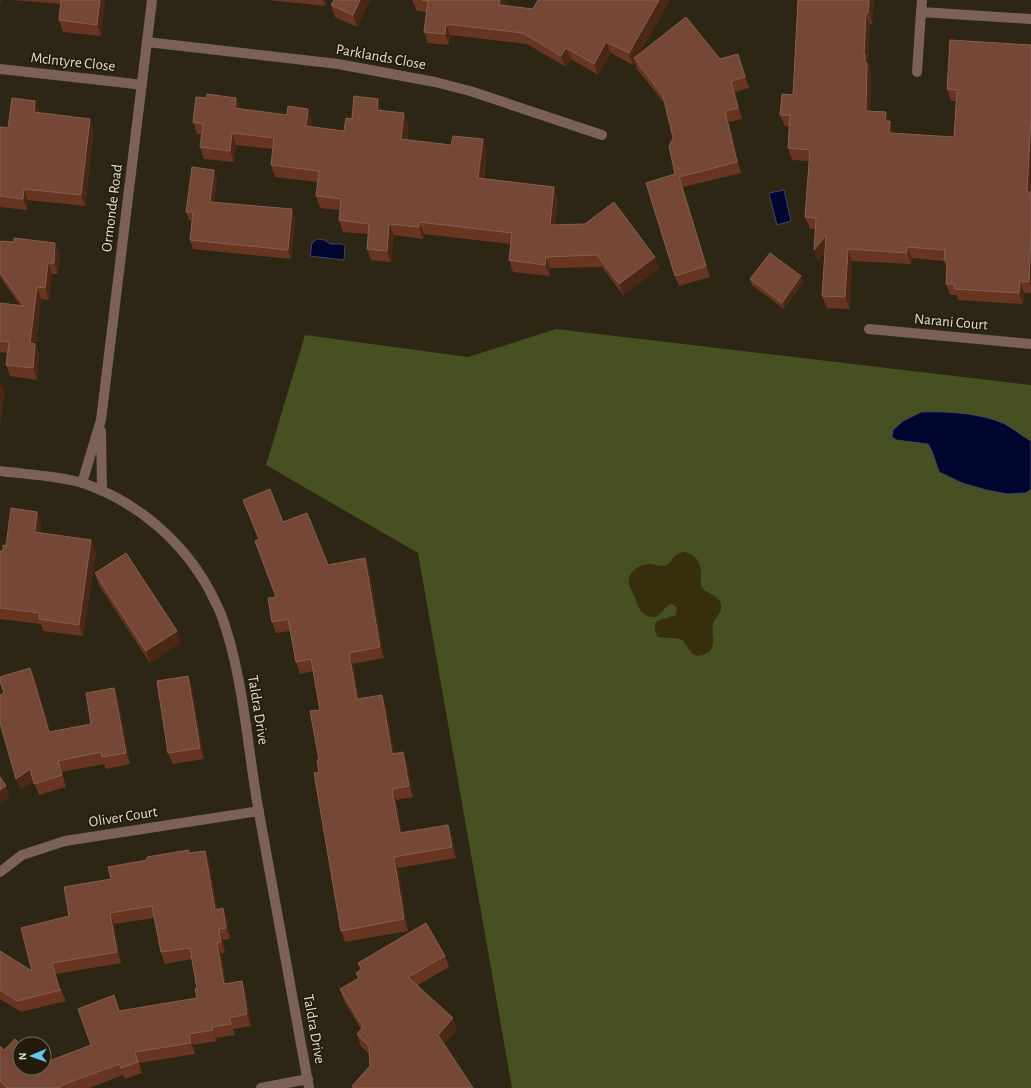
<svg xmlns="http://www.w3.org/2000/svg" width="1031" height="1088" font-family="'Alegreya Sans',sans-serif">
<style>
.green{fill:#465020}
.sand{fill:#362e0d}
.water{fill:#00062f;stroke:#444660}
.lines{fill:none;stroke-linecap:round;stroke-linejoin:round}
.street{stroke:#7c6158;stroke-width:10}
.wall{fill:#683523}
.shaded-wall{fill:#4b2716}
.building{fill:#754736;stroke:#865e4e}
.labels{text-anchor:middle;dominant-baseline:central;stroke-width:3.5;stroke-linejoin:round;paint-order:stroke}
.street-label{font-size:15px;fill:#e1dcd2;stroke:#231c0c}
</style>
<rect width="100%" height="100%" fill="#2d2615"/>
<polygon class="green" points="556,329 1031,385 1031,1088 512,1088 418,553 266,465 305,335 468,357"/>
<path class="sand" d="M 682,552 C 693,552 701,561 701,572 C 702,577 699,582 702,587 C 706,595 718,592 721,605 C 722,614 715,617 713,624 C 711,631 714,637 713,643 C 713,646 711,649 710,651 C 688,665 691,644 680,639 C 677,638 664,638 658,637 C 654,632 654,626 657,621 L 676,615 L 677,608 L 672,604 C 664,605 661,618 653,617 C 644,617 638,608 636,601 C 635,595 630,590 629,584 C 627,572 640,563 651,564 C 656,565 661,567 666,565 C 673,562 672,555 682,552 Z"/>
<g class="water">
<polygon points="784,190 791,221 777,225 769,193"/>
<polygon points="317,239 325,240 330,244 342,244 345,246 344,260 310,256 312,243"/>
<path d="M 921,412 C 947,411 981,413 1005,424 C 1014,429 1022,436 1031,441 L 1031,489 L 1026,493 L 1007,494 L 986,490 L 962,483 L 939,472 L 932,451 L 928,444 L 896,440 L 892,437 L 893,430 L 903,421 Z"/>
</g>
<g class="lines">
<g class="street">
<polyline points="921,12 922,0"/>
<polyline points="147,42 338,64 435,82 470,91 602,135"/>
<polyline points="0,69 118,82 142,85"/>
<polyline points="917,72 921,12 1031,19"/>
<polyline points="869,329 1031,344"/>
<polyline points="101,431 102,491"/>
<path d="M 0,471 C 25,474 60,476 83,483 C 138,502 184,542 211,593 C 214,600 218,607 221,614 C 244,677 247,747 259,813 C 275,905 293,996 309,1088"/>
<polyline points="82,483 101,420 152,0"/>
<polyline points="0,872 22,855 65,841 259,811"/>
<polyline points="261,1088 308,1079"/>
</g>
</g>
<g class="wall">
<polygon points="12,0 105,0 101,36 63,32 59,20 61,4"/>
<polygon points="268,0 326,0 325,6"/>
<polygon points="334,0 370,0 357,27 335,17 331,5"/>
<polygon points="412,0 505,0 504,5 533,9 670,0 639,54 720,59 738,54 742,65 749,88 735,92 742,119 729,122 741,173 683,187 710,277 679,286 675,276 675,174 673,138 665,104 637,69 635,62 633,65 611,53 598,75 571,59 566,67 527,44 450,35 449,45 428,43 424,32 427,12 417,11"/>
<polygon points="798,0 874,0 872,24 870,24 868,63 870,66 869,69 871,74 870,111 886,112 889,121 890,121 894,133 954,137 956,101 951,101 947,89 1031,45 1031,293 1024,293 1023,304 958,300 957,295 950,295 946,284 947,268 944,261 912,258 911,264 852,261 850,309 827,308 822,296 825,253 818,261 814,250 815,229 810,229 805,217 809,161 792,160 788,148 789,127 785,126 780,115 793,95"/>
<polygon points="206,98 236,98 240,109 312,120 311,127 344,131 352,119 382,110 408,124 407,140 487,150 484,178 558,198 555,224 659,268 623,295 602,267 550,268 550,276 513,272 509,260 511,244 424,234 423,239 394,235 391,262 371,260 367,249 368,234 343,232 339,220 340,210 320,208 316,196 318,182 275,177 271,165 273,149 236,145 234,162 204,159 200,147 202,134 197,134 193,122"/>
<polygon points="35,101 39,113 94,130 85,206 28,200 27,210 0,207 0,127 8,128"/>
<polygon points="217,179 214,202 295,218 291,259 193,249 190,240 192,221 189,220 186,212"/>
<polygon points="0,242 14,242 60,254 58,274 52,274 49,300 41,299 36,344 39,355 37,380 10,376 6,365 8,353 0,352 0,303 20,305 0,277"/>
<polygon points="801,276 803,282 784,309 752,285 750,279"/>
<polygon points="37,512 41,523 40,533 91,540 96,552 83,636 43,631 41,624 0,619 0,551 3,551 6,546"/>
<polygon points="283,522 328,565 365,558 369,570 384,658 353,664 359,699 386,707 394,754 403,752 407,763 413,797 396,800 402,832 448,825 452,836 456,858 398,868 408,931 345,942 341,931 319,772 319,760 320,710 313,671 300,674 296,662 290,631 276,633 272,622 276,597 255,541 258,540"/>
<polygon points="95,573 181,642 150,663 99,585"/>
<polygon points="30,668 35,679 50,732 91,724 114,688 118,700 130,764 106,769 104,764 62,772 66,787 39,795 34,781 20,790 4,693"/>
<polygon points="188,676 192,688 204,759 173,764 168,753"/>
<polygon points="190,853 209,862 217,909 227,919 230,939 223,940 225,953 221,954 226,984 242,981 246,992 251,1026 233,1029 235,1035 217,1038 217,1041 193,1045 195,1054 139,1063 142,1073 125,1079 123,1075 89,1088 0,1088 0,1046 4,1050 44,1068 91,1045 119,1011 197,998 197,989 192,959 165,964 161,952 154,918 114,924 121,963 56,974 60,989 61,990 66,1001 21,1012 0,999 0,951 32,971 69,916 111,879"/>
<polygon points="445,956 449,967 418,985 457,1030 444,1044 473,1088 352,1088 352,1086 370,1066 369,1054 361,1046 357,1034 361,1029 344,1001 340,989 358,979 356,973 361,970 358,963"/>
</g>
<g class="shaded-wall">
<polygon points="0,0 2,0 1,7 0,3"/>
<polygon points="100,0 105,0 101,36 97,25"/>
<polygon points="323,0 326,0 325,6"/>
<polygon points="360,0 370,0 357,27 353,15"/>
<polygon points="500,0 505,0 503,16 499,5"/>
<polygon points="659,0 670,0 635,61 634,58 635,62 633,65 629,53"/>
<polygon points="869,0 874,0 872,24 868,13"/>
<polygon points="866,13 870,24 868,63 870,66 869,69 871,74 870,122 866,111 864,54"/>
<polygon points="446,24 450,35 449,45 445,34"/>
<polygon points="606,42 611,53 598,75 594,64"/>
<polygon points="566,48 571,59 566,67 561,56"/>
<polygon points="738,54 742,65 749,88 745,77"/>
<polygon points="731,81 735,92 742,119 738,108"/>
<polygon points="236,98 240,109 235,108"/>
<polygon points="378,99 382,110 381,121 377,110"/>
<polygon points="35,101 39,112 38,124 34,112"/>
<polygon points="308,109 312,120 310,138 306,126"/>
<polygon points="725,111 729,122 741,173 737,162"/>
<polygon points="886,112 894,132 894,144 885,121"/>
<polygon points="404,113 408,124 405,150 401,139"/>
<polygon points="1031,118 1031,203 1027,192"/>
<polygon points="90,119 94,130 85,206 81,195"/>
<polygon points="232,133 236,145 234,162 230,151"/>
<polygon points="483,139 487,150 482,189 478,178"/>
<polygon points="214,170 217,179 213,210 210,202"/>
<polygon points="679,177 683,187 710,277 706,266"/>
<polygon points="554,187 558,198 554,236 550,225"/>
<polygon points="24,189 28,200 27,210 23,199"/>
<polygon points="292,209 295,218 291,259 288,250"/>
<polygon points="419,222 424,234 423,239 419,227"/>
<polygon points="389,224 394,235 391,262 387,251"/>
<polygon points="1031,232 1031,287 1029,282"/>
<polygon points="826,235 830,246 818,261 814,250"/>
<polygon points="55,243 60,254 58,274 54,263"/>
<polygon points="907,247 912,258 911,264 907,253"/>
<polygon points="848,249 852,261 850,309 845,297"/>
<polygon points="546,257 550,268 550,276 545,265"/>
<polygon points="655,257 659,268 623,295 619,284"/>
<polygon points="48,263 52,274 49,300 45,288"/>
<polygon points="801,276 803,282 784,309 782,303"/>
<polygon points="1020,281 1024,293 1023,304 1019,293"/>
<polygon points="37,287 41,299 36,344 39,355 37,380 33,368 30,343"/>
<polygon points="1,382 5,393 0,429 0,388"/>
<polygon points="37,512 41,523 39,543 35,532"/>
<polygon points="91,540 96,552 83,636 79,625"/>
<polygon points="365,558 369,570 384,658 380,647"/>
<polygon points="177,631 181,642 150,663 146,651"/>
<polygon points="349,653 353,664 361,711 357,699"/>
<polygon points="30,668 35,679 54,743 49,732"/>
<polygon points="188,676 192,688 204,759 200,748"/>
<polygon points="114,688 118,700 130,764 126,753"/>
<polygon points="382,695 386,707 396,765 392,754"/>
<polygon points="403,752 407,763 413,797 409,786"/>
<polygon points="58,761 62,772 66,787 62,775"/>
<polygon points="30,769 34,781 20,790 16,779"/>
<polygon points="6,786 10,797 0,804 0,790"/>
<polygon points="392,789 396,800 404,844 400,833"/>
<polygon points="448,825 452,836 456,858 452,847"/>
<polygon points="205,851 209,862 219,921 215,910"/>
<polygon points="394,857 398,868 408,931 404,919"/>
<polygon points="223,908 227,919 230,939 226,928"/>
<polygon points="110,913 114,924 121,963 117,952"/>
<polygon points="219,929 223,940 225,953 221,942"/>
<polygon points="217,943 221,954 228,996 224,984"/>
<polygon points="52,963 56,974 60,990 59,988"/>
<polygon points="242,981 246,992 251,1026 247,1014"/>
<polygon points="453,1018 457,1030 442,1046 438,1035"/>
<polygon points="212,1027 217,1038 217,1041 213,1030"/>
<polygon points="189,1034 193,1045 195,1054 191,1043"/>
</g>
<g class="building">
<polygon points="61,0 100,0 97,25 59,20"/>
<polygon points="334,0 360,0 353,15 331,5"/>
<polygon points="422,0 500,0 499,5 533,9 538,0 659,0 629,53 606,42 594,64 566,48 561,56 523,33 446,24 445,34 424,32 428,1"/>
<polygon points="798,0 869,0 868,13 866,13 864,54 865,54 865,63 867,63 866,111 886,112 885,121 890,121 889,133 954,137 957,90 947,89 950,40 1031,45 1031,118 1027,192 1031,192 1031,232 1029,282 1020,281 1019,293 954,289 955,284 946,284 947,261 944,260 945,250 907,247 907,253 848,249 845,297 822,296 826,235 814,250 816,218 805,217 810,150 788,148 790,115 780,115 782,94 793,95"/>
<polygon points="686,17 720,59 738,54 745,77 731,81 738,108 725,111 737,162 679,177 706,266 675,276 646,183 675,174 669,146 673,138 663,96 634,58"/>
<polygon points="207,94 236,98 235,108 287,115 288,106 308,109 306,126 344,131 346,118 352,119 354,96 378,99 377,110 404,113 401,139 451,145 453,136 483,139 478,178 554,187 550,225 585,224 614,202 655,257 619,284 597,255 546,257 545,265 509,260 512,233 419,222 419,227 389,224 387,251 367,249 369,224 339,220 341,199 316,196 319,171 271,165 274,138 232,133 230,151 200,147 203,124 193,122 196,97 206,98"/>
<polygon points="12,98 35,101 34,112 90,119 81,195 24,189 23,199 0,196 0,127 8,128"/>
<polygon points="192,167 214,170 210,202 292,209 288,250 190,240 193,212 186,212"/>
<polygon points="14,238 55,243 54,263 48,263 45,288 37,287 30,343 35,344 33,368 6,365 9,342 0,341 0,303 24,306 0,272 0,242 1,241 14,242"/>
<polygon points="770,253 801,276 782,303 750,279"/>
<polygon points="270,489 283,522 307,513 328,565 365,558 380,647 349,653 357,699 382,695 392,754 403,752 409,786 392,789 400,833 448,825 452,847 394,857 404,919 341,931 314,773 319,772 317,760 319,760 310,711 320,710 311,659 296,662 288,619 272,622 268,598 276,597 255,541 259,539 243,500"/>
<polygon points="11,508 37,512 35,532 91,540 79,625 39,619 40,613 0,608 0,551 3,551 3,545 6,546"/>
<polygon points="126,553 177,631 146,651 95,573"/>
<polygon points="30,668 49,732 91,724 86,693 114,688 126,753 102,757 101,752 58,761 62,775 34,784 30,769 16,779 0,723 0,695 4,693 0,681 0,677"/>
<polygon points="188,676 200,748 168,753 157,681"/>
<polygon points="0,777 6,786 0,790"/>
<polygon points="189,850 189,853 205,851 215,910 223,908 226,928 219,929 221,942 217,943 224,984 242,981 247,1014 229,1018 231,1024 212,1027 213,1030 189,1034 191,1043 135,1052 138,1062 121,1068 119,1064 62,1085 60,1088 7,1088 0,1081 0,1046 4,1050 15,1039 20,1044 20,1068 44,1068 44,1063 91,1045 78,1009 114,995 119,1011 197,998 195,989 197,989 190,948 161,952 152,906 110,913 117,952 52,963 59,988 61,990 17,1001 0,990 0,951 32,971 21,928 69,916 64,887 111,879 108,867 147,860 147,857"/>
<polygon points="426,923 445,956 408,977 453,1018 438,1035 473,1088 354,1088 352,1086 370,1066 369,1046 357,1034 363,1027 340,989 359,978 356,973 362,969 358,963"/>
</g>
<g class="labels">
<g class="street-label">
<text transform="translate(381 57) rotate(10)">Parklands Close</text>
<text transform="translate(73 62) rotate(6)">McIntyre Close</text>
<text transform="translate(112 208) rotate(-83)">Ormonde Road</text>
<text transform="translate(951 322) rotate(5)">Narani Court</text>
<text transform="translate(258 710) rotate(81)">Taldra Drive</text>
<text transform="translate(123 817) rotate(-9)">Oliver Court</text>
<text transform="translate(314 1029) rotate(80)">Taldra Drive</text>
</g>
</g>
<g transform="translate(32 1056) rotate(268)"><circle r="19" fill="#231c0c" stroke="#6f695b"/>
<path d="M0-3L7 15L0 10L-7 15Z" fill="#67c4ef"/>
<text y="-6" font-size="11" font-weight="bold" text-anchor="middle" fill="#e1dcd2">N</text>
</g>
</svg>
